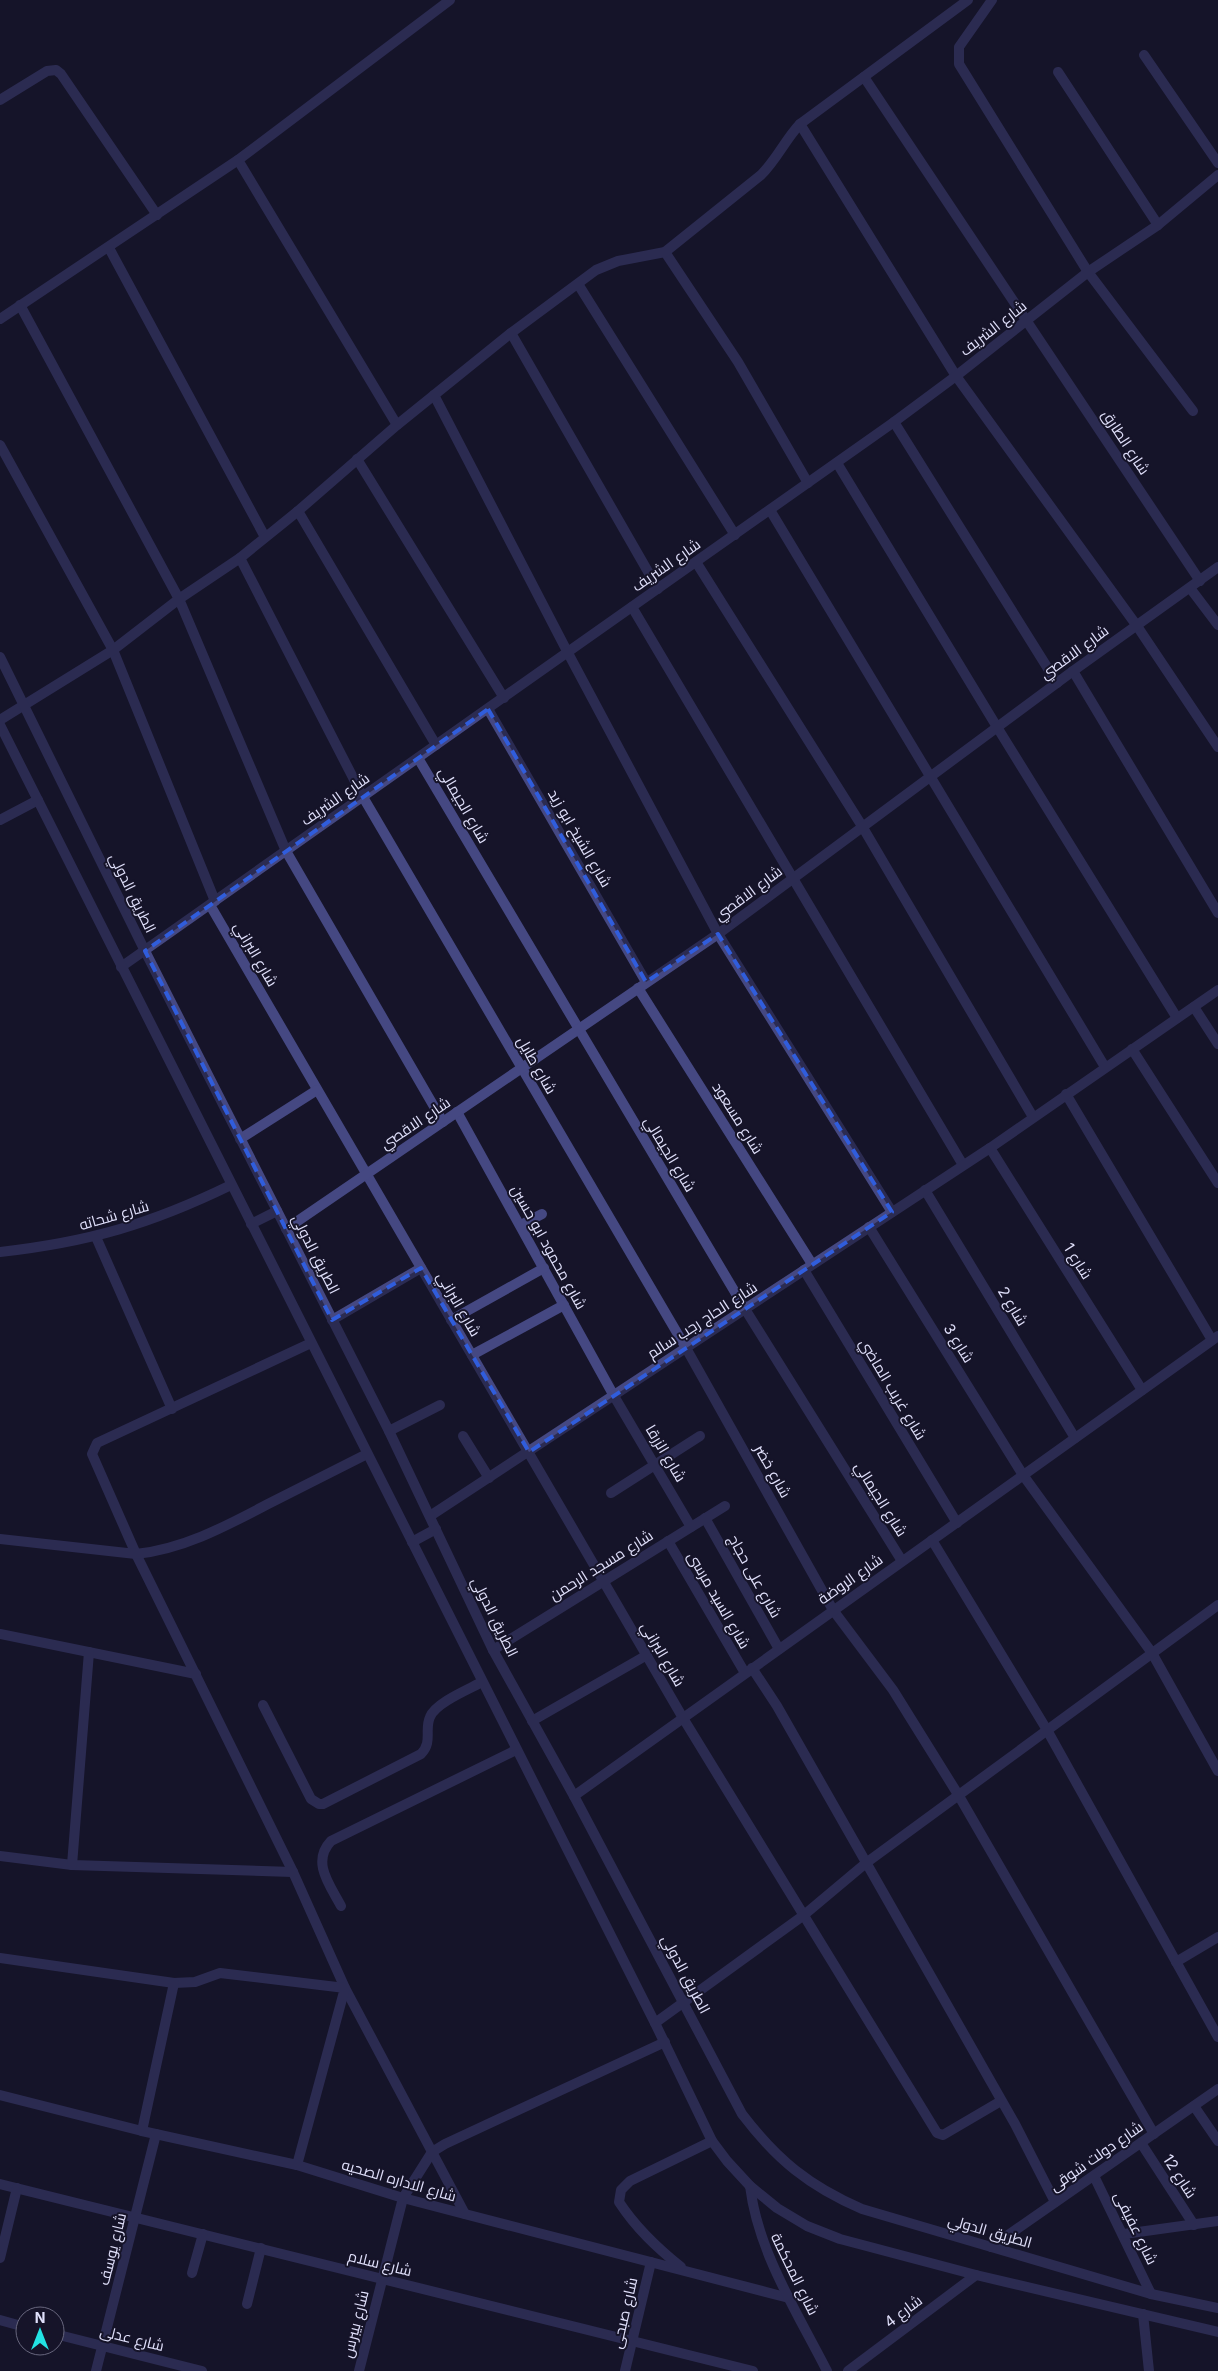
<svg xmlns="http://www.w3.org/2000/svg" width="1218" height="2371" font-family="Inter,Cairo,sans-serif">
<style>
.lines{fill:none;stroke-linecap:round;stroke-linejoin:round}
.service{stroke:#454882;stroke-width:10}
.minor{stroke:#454882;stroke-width:10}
.tertiary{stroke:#454882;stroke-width:10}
.marked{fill:none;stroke:#305ddc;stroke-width:4;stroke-dasharray:10 6;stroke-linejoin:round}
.labels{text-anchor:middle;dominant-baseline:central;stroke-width:4;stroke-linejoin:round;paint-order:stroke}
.street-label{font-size:15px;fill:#e0e0fb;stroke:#161429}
</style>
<rect width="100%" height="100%" fill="#161429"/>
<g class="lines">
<g class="service">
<path d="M 263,1705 L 311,1799 L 319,1804 L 323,1804 L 421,1754 C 433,1742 424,1730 430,1717 C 435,1703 469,1689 482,1682"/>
<path d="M 341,1906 C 330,1885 311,1862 331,1841 L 516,1750"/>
</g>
<g class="minor">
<polyline points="992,0 959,47 959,64 1088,272 1193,411"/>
<polyline points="1144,55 1218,163"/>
<polyline points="1058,72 1158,225"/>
<polyline points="864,77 1200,581"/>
<polyline points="0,100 47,71 56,70 61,74 157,215"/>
<polyline points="800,124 956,376 1137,626 1218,747"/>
<polyline points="238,160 397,425"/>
<polyline points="109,248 265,537"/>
<polyline points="665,252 738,362 808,483"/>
<polyline points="578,284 735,535"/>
<polyline points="20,305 179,599 286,851 443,1122"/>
<polyline points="0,319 238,160 450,0"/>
<polyline points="511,333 658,589"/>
<polyline points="434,395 568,653 718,934 892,1212"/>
<polyline points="894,422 1057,683"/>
<polyline points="0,445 113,650 215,901"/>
<polyline points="357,459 504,698"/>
<polyline points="837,463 997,727 1177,1018"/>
<polyline points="770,510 1105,1067"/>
<polyline points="298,511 436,745"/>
<polyline points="240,558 363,797 686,1348 833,1610 893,1690 959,1796 1154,2134"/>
<polyline points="696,562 862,826 1033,1117"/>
<polyline points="1190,588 1218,625"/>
<polyline points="632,607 963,1165"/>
<polyline points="1073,671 1218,913"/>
<polyline points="488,709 646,982"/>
<path d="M 0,720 L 113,650 L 179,599 L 240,558 L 298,511 L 397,425 L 511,333 L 596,270 L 618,261 L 665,252 L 761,175 C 777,159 785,140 800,124 L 968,0"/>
<polyline points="418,758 745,1309 902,1561"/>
<polyline points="0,820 38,800"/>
<polyline points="210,905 683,1718 937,2133 943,2135 1001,2101"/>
<polyline points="121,967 894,422 956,376 1088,272 1158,225 1218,175"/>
<polyline points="638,988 812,1264"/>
<polyline points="1194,1007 1218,1044"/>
<polyline points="1132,1049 1218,1183"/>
<polyline points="1066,1094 1212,1340"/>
<polyline points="457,1112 614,1396 691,1527"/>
<polyline points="240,1139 317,1090"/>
<polyline points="990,1148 1142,1390"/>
<polyline points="925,1190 1075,1438"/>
<polyline points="521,1225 542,1214"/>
<polyline points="869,1227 1023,1475 1152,1653 1218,1771"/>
<polyline points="286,1229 718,934 1073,671 1218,567"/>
<polyline points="96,1237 172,1409"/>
<path d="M 0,1252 C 89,1242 151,1224 231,1185"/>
<polyline points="804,1270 957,1523"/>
<polyline points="332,1320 421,1268"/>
<polyline points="451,1320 544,1268"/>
<polyline points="311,1343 97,1443 92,1454 136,1554 293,1872 345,1988 465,2214"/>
<polyline points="472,1355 564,1305"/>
<polyline points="389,1431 440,1405"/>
<polyline points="463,1436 489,1478"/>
<polyline points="611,1493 700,1436"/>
<polyline points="430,1516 990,1148 1218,990"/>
<polyline points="705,1518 779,1649"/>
<path d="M 0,1539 L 136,1554 C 184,1549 226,1526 268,1504 C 301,1487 334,1471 367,1454"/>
<polyline points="932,1540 1047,1730 1218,2037"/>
<polyline points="668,1541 745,1673"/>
<polyline points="0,1634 196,1674"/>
<polyline points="493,1650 725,1506"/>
<polyline points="752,1668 777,1706 1015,2124 1055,2202"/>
<polyline points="532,1721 647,1655"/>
<polyline points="574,1796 1218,1336"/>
<polyline points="0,1856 72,1865 293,1872"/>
<polyline points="72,1865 89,1652"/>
<polyline points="0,1958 174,1983 195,1982 220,1973 345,1988 297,2165"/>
<polyline points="1176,1962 1218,1937"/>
<polyline points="655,2023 804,1915 866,1863 1218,1605"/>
<polyline points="0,2095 142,2131 297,2165 403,2198 789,2298"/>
<polyline points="1194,2106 1218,2141"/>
<polyline points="142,2131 174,1983"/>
<polyline points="1141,2143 1194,2225"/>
<polyline points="1094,2176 1151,2294"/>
<polyline points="0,2184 753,2371"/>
<path d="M 750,2186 C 758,2252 797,2312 827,2371"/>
<polyline points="1124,2234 1218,2221"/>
<polyline points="991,2247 1218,2089"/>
<polyline points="0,2258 17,2188"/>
<path d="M 681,2267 C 656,2247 636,2228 619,2202 L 621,2190 L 630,2181 L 712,2141"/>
<polyline points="192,2273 203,2234"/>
<polyline points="247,2304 261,2248"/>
<polyline points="1143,2314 1149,2371"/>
<polyline points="0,2320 25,2327"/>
<polyline points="55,2334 202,2371"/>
<polyline points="96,2371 156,2134"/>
<polyline points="359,2371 403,2198 432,2152 445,2144 665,2042"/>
<polyline points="625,2371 651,2262"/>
<polyline points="848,2371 976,2275"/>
</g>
<g class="tertiary">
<path d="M 0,657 L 145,951 L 389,1431 L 493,1650 L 574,1796 L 742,2114 C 777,2160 809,2186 862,2209 L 1151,2294 L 1218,2308"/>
<polyline points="0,725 655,2023 712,2141 727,2161 750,2186 777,2208 807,2226 840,2239 976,2275 1218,2332"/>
<polyline points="251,1224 277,1211"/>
<polyline points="412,1542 436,1529"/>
</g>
</g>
<path d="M0 0H1218V2371H0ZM 488,709 L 646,982 L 718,934 L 892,1212 L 529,1452 L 421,1268 L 332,1320 L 145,951 Z" fill="#161429" fill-opacity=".55" fill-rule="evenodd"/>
<path class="marked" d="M 488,709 L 646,982 L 718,934 L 892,1212 L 529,1452 L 421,1268 L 332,1320 L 145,951 Z"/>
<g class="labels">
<g class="street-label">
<text transform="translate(993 328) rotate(-38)">شارع الشريف</text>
<text transform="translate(1126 442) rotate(57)">شارع الطارق</text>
<text transform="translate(666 565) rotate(-35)">شارع الشريف</text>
<text transform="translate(1074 652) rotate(-36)">شارع الاقصي</text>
<text transform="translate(335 799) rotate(-35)">شارع الشريف</text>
<text transform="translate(464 805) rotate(60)">شارع الجيمالي</text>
<text transform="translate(580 838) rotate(60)">شارع الشيخ ابو زيد</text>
<text transform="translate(133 893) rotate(64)">الطريق الدولي</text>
<text transform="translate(748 893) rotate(-37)">شارع الاقصي</text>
<text transform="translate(256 954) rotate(60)">شارع البراني</text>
<text transform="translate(537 1065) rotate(60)">شارع طايل</text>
<text transform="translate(738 1118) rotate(58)">شارع مسعود</text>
<text transform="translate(415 1123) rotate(-34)">شارع الاقصي</text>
<text transform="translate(670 1154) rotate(59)">شارع الجيمالي</text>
<text transform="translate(114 1215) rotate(-16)">شارع شحاته</text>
<text transform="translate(549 1247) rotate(61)">شارع محمود ابو حسين</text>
<text transform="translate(316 1254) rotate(63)">الطريق الدولي</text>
<text transform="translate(1078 1261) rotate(58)">شارع 1</text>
<text transform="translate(459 1304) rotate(60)">شارع البراني</text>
<text transform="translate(1013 1306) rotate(59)">شارع 2</text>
<text transform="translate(702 1320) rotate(-33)">شارع الحاج رجب سالم</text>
<text transform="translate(959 1343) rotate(58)">شارع 3</text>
<text transform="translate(893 1389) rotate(59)">شارع غريب الماضي</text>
<text transform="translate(666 1453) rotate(59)">شارع الزرقا</text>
<text transform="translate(773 1471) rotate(61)">شارع خضر</text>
<text transform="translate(881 1499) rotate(58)">شارع الجيمالي</text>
<text transform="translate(601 1565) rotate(-32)">شارع مسجد الرحمن</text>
<text transform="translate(755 1576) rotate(61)">شارع على حجاج</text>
<text transform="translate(850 1579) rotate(-35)">شارع الروضة</text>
<text transform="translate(719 1600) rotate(60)">شارع السيد مرسى</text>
<text transform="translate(495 1617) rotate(64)">الطريق الدولي</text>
<text transform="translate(663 1654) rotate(60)">شارع البراني</text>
<text transform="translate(686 1974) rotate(62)">الطريق الدولي</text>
<text transform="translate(1096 2156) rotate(-35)">شارع دولت شوقى</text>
<text transform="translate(1180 2176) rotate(57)">شارع 12</text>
<text transform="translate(399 2180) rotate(16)">شارع الاداره الصحيه</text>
<text transform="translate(1136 2228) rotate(64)">شارع عفيفى</text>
<text transform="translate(990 2231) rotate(16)">الطريق الدولي</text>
<text transform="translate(112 2249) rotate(-76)">شارع يوسف</text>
<text transform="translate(380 2263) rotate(14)">شارع سلام</text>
<text transform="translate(795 2274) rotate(64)">شارع المحكمة</text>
<text transform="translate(903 2311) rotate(-37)">شارع 4</text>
<text transform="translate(624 2313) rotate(-77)">شارع صبحى</text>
<text transform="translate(355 2324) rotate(-76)">شارع بيبرس</text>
<text transform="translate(132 2338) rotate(14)">شارع عدلى</text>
</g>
</g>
<g transform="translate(40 2331)"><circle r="24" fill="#161429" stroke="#67667d"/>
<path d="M0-4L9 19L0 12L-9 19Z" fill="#23e3e4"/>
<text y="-8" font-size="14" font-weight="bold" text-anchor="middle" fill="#e0e0fb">N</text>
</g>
</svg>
